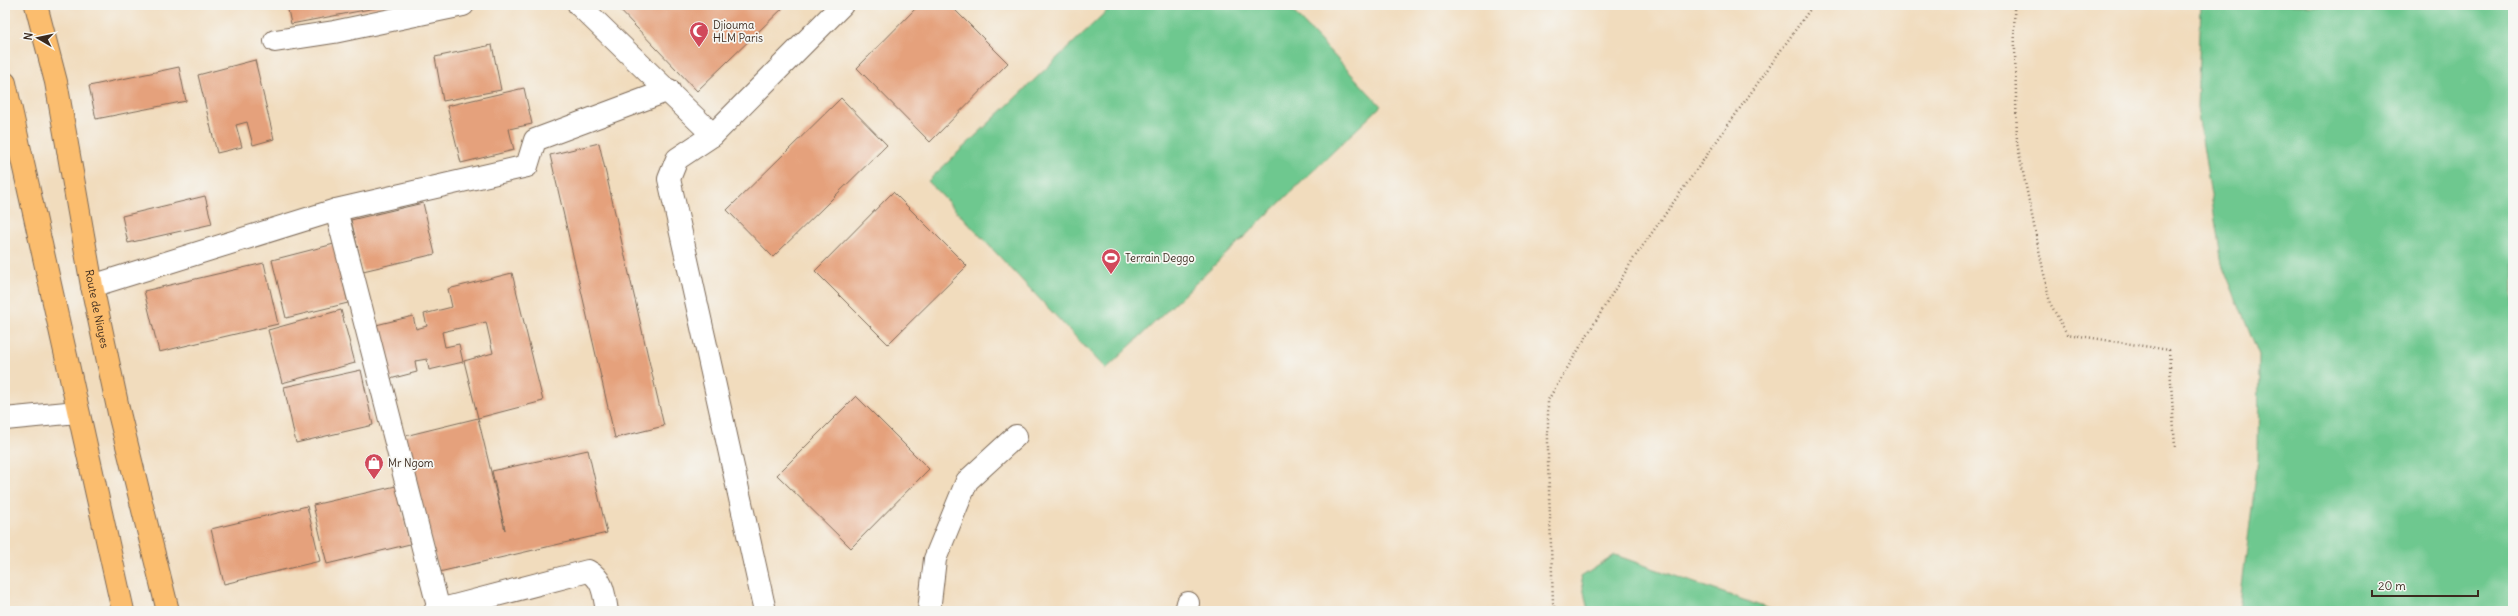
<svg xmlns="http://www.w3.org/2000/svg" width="2518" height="616" font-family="Delius,sans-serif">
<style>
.green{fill:#6ec88f;stroke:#547956}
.building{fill:#e5a17c}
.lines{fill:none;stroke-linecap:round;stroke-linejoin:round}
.minor-casing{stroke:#7b6856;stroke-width:24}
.major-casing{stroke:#7b6856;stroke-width:24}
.path{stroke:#7b6856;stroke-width:2.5;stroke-dasharray:1 3;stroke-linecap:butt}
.minor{stroke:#fff;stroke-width:22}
.major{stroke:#fbbd6e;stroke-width:22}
.labels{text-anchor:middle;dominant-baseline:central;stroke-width:3.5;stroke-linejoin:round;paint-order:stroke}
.poi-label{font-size:11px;fill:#3b2a1e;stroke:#f6f6f2;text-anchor:start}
.street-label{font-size:11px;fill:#3b2a1e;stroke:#f6f6f2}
</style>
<rect width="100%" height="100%" fill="#f6f6f2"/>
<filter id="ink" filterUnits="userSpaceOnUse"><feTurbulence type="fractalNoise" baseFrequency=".025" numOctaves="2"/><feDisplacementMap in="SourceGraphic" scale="8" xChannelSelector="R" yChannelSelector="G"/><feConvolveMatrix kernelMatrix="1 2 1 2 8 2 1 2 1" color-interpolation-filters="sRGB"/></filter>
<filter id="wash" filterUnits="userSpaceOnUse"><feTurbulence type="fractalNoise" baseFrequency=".012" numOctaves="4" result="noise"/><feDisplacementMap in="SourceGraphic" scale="16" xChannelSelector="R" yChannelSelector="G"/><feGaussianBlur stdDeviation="0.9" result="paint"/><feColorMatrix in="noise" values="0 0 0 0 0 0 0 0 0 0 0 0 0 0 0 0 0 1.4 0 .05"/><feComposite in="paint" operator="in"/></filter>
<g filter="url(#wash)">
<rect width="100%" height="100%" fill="#f1dcbd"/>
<g class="green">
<polygon points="1113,5 1287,5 1381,106 1106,369 928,181"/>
<polygon points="2201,5 2513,5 2513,611 2239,611 2258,459 2259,356 2222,264 2197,108"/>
<polygon points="1615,555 1775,611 1588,611 1581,577"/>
</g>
<g id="blocks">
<g class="building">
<polygon points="287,5 385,5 386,6 291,24"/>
<polygon points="615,5 786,5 697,91"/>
<polygon points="919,5 950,5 1008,63 930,142 857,68"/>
<polygon points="492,45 501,90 443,101 435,57"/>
<polygon points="255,60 274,139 253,145 247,122 236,125 242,147 217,153 198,75"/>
<polygon points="179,67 186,101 96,119 89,86"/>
<polygon points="524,88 532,124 509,129 514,150 461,163 447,106"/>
<polygon points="841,98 887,145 773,257 727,210"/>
<polygon points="599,143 664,426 615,438 550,155"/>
<polygon points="893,192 967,266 888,344 815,271"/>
<polygon points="205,196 212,224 128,243 122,216"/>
<polygon points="423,203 435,254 363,271 351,220"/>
<polygon points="334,244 348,303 286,318 272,260"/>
<polygon points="264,263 278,324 159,352 144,291"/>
<polygon points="512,273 543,401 478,418 464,361 493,353 486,322 442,332 445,347 459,344 463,362 429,370 427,359 415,361 417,372 390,379 376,325 413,316 416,329 427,326 424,314 452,307 448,289"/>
<polygon points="341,310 355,363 282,383 268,330"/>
<polygon points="361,370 373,425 296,443 284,387"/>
<polygon points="856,396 929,469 851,548 777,475"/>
<polygon points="478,418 505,530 492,471 588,450 607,533 439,572 405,436"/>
<polygon points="396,486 410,544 327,564 313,505"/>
<polygon points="307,506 320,561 224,584 211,529"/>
</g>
</g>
</g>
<g filter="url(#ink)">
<use href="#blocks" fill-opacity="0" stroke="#7b6856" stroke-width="1"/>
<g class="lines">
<defs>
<g id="minor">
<polyline points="579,5 713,135"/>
<polyline points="275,41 334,32 463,5"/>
<polyline points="336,210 439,610"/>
<polyline points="92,286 336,210 527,166 535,140 669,90"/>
<polyline points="5,419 77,412"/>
<path d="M 435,611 L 588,571 C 604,579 604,596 607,611"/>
<polyline points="765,611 669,179 677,159 713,135 842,5"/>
<polyline points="929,611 935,559 967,481 1016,436"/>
<polyline points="1186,611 1188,603"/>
</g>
<g id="major">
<path id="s1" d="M 36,5 L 56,82 L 92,286 L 119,413 L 168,611"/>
<polyline points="5,83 123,611"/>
</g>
</defs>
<use href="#minor" class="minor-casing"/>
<use href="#major" class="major-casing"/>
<g class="path">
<polyline points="2014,5 2017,143 2050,303 2067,334 2169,350 2175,447"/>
<polyline points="1555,611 1553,602 1548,462 1548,400 1632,261 1813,5"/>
</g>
<use href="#minor" class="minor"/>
<use href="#major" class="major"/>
</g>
</g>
<defs>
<symbol id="mosque-pin" viewBox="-11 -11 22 30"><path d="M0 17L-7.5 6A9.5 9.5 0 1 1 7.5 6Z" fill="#d1495b" stroke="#f6f6f2"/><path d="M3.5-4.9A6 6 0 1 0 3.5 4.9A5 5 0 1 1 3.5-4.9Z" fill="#fff"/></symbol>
<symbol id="stadium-pin" viewBox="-11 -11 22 30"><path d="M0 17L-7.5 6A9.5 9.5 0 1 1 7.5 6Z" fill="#d1495b" stroke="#f6f6f2"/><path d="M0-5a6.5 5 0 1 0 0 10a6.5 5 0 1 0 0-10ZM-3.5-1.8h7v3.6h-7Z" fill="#fff"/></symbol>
<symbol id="shop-pin" viewBox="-11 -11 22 30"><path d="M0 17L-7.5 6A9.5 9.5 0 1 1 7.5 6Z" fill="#d1495b" stroke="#f6f6f2"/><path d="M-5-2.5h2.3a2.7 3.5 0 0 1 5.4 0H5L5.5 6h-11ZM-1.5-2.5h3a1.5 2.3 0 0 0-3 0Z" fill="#fff"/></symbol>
</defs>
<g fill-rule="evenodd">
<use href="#mosque-pin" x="688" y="20" width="22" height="30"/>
<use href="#stadium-pin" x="1100" y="247" width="22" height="30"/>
<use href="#shop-pin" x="363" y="452" width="22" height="30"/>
</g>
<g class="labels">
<g class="poi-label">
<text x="713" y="25">Djiouma<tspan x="713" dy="13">HLM Paris</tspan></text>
<text x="1125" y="258">Terrain Deggo</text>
<text x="388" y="463">Mr Ngom</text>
</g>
<g class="street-label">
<text stroke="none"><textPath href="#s1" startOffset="310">Route de Niayes</textPath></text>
</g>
</g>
<rect width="2518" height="616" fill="none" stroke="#f6f6f2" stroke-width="20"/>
<g transform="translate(38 38) rotate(279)" stroke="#f6f6f2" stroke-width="3" paint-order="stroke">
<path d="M0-3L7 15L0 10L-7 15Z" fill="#3b2a1e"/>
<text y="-6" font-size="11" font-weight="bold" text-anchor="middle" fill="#3b2a1e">N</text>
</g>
<path d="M2372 590v6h106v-6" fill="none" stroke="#3b2a1e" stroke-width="2"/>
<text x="2378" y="590" font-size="12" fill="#3b2a1e" stroke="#f6f6f2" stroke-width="3" paint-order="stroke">20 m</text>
</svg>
